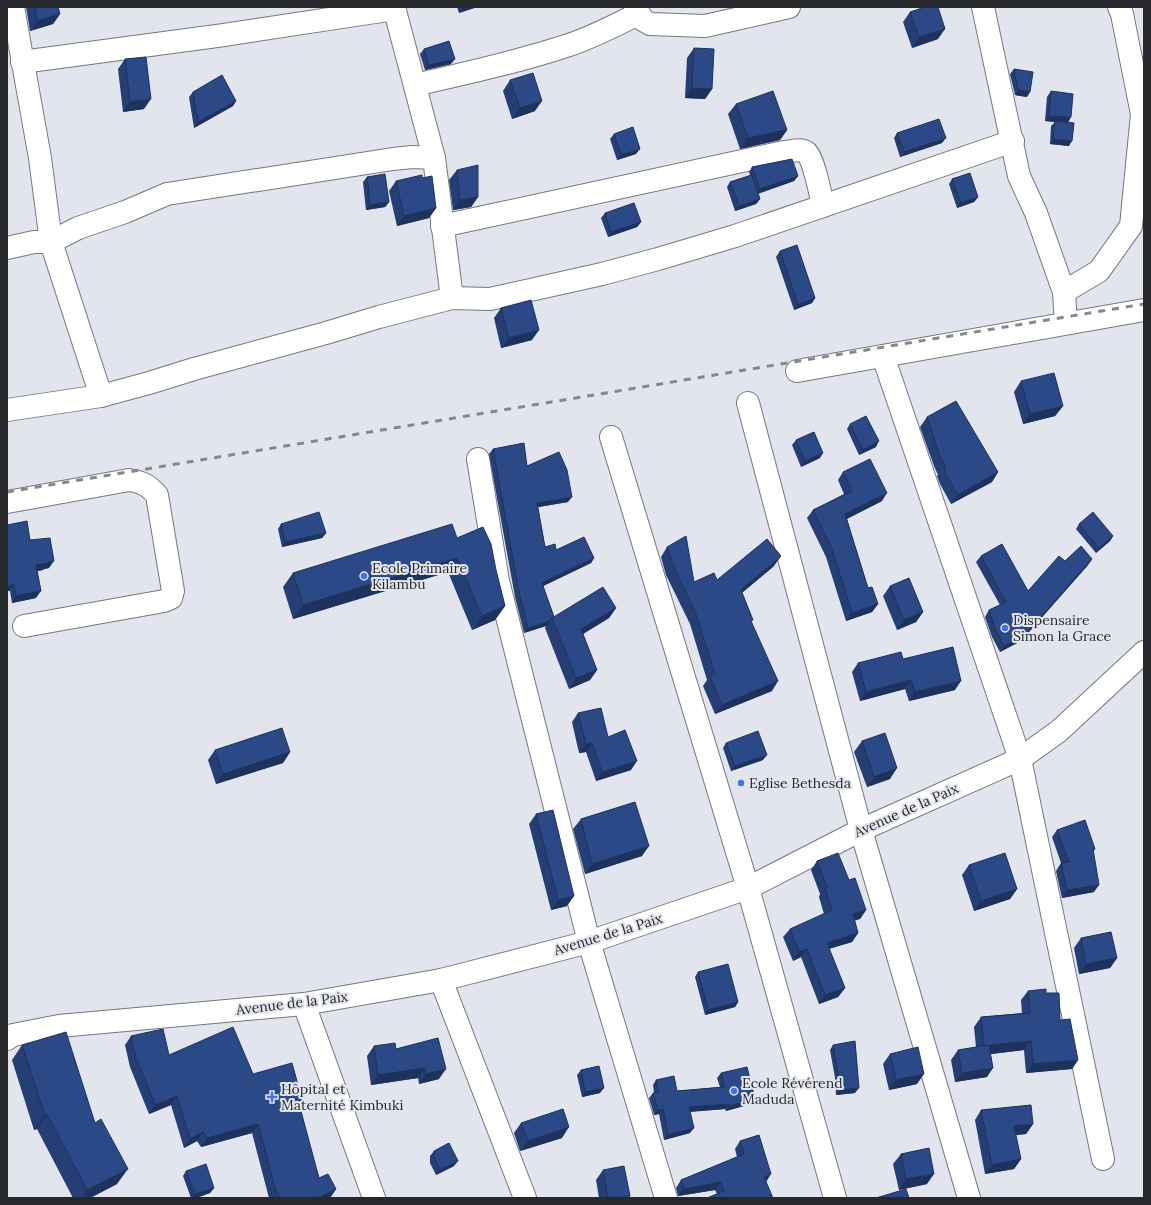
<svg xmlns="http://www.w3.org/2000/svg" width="1151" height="1205" font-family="Lora,serif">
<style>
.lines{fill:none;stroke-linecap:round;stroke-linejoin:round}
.minor-casing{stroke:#74787e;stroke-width:24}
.minor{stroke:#fff;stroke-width:22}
.rail{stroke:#85878c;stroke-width:3;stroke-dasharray:7 7;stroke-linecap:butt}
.wall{fill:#253e74}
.shaded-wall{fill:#1e325e}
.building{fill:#2b4887;stroke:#1e325e}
.poi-dot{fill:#4073e4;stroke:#e2e5ed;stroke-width:1.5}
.labels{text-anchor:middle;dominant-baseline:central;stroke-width:4;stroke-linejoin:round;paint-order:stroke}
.poi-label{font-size:14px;fill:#27282b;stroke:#e2e5ed;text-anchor:start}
.street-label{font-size:14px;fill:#27282b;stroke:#e2e5ed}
</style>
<rect width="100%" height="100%" fill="#e2e5ed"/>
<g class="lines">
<defs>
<g id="minor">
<polyline points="13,7 40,158 51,242 101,396"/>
<polyline points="394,7 434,158 452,298"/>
<polyline points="635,7 643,20 650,24 705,26 789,7"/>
<polyline points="983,7 1019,176 1036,213 1064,292"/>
<polyline points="22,62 217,36 395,9"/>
<path d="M 415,85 C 466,73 518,62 569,45 C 593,37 616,25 638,14"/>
<path d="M 442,226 L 784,152 C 789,152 801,148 806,152 C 813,156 821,196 823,206"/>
<polyline points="7,248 34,242 51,242 78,228 125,212 167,194 393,159 412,157 434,158"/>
<polyline points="1066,323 1064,292 1099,271 1131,226 1142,114 1122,14 1119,7"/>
<polyline points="883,356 1020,759 1103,1159"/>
<polyline points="797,371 1144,310"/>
<polyline points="748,403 861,830 969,1198"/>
<polyline points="7,410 101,396 149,383 194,369 326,333 379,317 452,298 490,299 602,274 658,259 735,236 1013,141"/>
<polyline points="611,437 748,888 835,1198"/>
<polyline points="478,459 498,581 589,942 666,1198"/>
<path d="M 7,502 L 129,480 C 142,482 148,485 157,495 L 173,591 L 171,598 L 164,601 L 24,626"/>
<polyline points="441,980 525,1198"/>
<polyline points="304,1004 374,1198"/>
<polyline points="7,1039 13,1035 59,1026 304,1004 441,980 589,942 748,888 861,830 1020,759 1059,731 1144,652"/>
</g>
</defs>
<use href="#minor" class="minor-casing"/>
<use href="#minor" class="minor"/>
<polyline class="rail" points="7,492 1144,304"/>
</g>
<g class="wall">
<polygon points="26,7 58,7 60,14 53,24 30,31"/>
<polygon points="457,7 477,7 459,13"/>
<polygon points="910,12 938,39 912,48 903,22"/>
<polygon points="694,48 712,89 705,99 685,98 687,58"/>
<polygon points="424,49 451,64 425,70 420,54"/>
<polygon points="125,59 144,109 123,112 118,69"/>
<polygon points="1014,69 1027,97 1015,95 1010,74"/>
<polygon points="510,80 535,111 512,119 503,91"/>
<polygon points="1051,91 1068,122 1069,146 1050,144 1051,126 1055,122 1045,121 1047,97"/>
<polygon points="193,92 236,101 233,106 194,128 189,97"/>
<polygon points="736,104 787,130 780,140 740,149 728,114"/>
<polygon points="897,133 942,143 900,157 894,138"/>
<polygon points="614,134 636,154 617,160 610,139"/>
<polygon points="752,167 798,176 794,181 758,194 760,199 756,204 735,211 727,187 730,182 750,175 749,172"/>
<polygon points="457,170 478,197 471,207 453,210 449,180"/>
<polygon points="367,177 389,202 385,207 366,210 363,182"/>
<polygon points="422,178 436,208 429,218 397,226 389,191 396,181"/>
<polygon points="952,179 978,197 974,202 957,208 949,184"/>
<polygon points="605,213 641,222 637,227 608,237 601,218"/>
<polygon points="780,251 815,298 812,303 794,310 776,257"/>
<polygon points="501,308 532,340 501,348 494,318"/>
<polygon points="1021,381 1063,406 1055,416 1023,424 1014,392"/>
<polygon points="927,417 998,472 992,482 951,504 940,484 937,476 938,475 934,466 920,427"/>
<polygon points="850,424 876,447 859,455 847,429"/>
<polygon points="796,440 820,458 801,467 792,445"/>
<polygon points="493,449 527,466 568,502 538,507 545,547 556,550 594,558 591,563 543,586 554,617 616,608 609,618 583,634 597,670 590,680 569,689 545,628 546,626 524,633 515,597 489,454"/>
<polygon points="843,472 882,501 847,519 868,588 878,604 872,612 846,621 826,557 807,518 813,510 844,494 838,480"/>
<polygon points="281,524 326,533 322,538 282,547 278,529"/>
<polygon points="1079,524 1113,536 1110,541 1096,553 1076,529"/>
<polygon points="457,538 496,570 505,606 495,620 472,630 448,572 293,619 283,587 293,573"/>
<polygon points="30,540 49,568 44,569 43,570 37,571 36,598 12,603 10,591"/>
<polygon points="667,547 694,582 717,580 774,566 742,593 772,691 715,714 703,686 707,680 690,624 666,575 661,557"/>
<polygon points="981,556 1028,591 1065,561 1092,559 1088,565 1021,641 1000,652 992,637 985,617 989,610 1000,605 976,562"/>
<polygon points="890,586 923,612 916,622 897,630 883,596"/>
<polygon points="903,659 955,690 909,701 905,689 860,701 852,672 858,663"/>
<polygon points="578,713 608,737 631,770 596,781 586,752 579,753 572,722"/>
<polygon points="862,741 890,779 867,787 854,752"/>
<polygon points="726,743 763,760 731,771 723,748"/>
<polygon points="215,750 290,752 283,763 216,784 208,760"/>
<polygon points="536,814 567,906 551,910 529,824"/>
<polygon points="581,819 642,856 585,874 573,829"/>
<polygon points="1057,830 1095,849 1094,851 1094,892 1062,898 1056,871 1061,863 1052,837"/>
<polygon points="817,861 849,880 866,910 860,919 854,920 858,933 852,942 829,949 845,988 838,997 819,1004 801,957 793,961 783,937 790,929 824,914 819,897 820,894 811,870"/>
<polygon points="969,865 1017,889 1010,899 974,911 962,875"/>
<polygon points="1081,938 1117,958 1110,968 1079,974 1074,948"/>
<polygon points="698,972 738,1002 735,1007 705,1015 695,977"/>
<polygon points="1028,991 1046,993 1060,1020 1078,1060 1072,1069 1026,1073 1024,1050 991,1054 987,1077 955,1082 951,1060 958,1050 976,1047 974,1027 981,1017 1022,1013 1021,1000"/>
<polygon points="131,1036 169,1055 253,1074 300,1107 319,1178 336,1189 330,1198 269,1198 252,1133 201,1147 197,1141 184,1148 171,1105 149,1114 130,1067 125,1045"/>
<polygon points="438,1038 439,1079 419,1084 418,1078 371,1085 367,1056 374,1046 396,1049"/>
<polygon points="22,1045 95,1123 117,1184 90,1198 73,1198 37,1129 34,1130 12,1060"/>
<polygon points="833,1045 855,1093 836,1095 835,1078 830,1050"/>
<polygon points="890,1054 917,1084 889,1090 883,1064"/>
<polygon points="581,1070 600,1093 582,1097 577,1075"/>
<polygon points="721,1073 751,1104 726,1111 725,1109 690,1112 690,1133 664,1140 659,1114 654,1115 649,1098 653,1093 654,1093 653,1085 656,1080 677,1091 720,1087 717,1078"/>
<polygon points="981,1110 1033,1124 1026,1134 1016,1135 1021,1159 1014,1169 985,1174 975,1120"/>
<polygon points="521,1123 562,1138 520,1151 514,1133"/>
<polygon points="740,1141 771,1174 717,1194 715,1190 678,1196 676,1188 681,1180 737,1157 735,1149"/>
<polygon points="434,1151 454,1166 436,1175 430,1163 430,1156"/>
<polygon points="901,1154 927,1184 899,1190 893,1164"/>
<polygon points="603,1170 629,1198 599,1198 596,1180"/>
<polygon points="186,1171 214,1188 210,1193 196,1198 191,1198 183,1176"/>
</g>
<g class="shaded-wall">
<polygon points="463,7 477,7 459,13"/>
<polygon points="60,14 53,24 30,31 37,21"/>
<polygon points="945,29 938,39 912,48 919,37"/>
<polygon points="455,59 451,64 425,70 429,65"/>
<polygon points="692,88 712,89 705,99 685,98"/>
<polygon points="1018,90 1030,92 1027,97 1015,95"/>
<polygon points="151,99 144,109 123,112 130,102"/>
<polygon points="236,101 233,106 194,128 198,122"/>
<polygon points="542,101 535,111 512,119 520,108"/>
<polygon points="1049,116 1071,117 1068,123 1045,121"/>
<polygon points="787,130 780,140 740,149 748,138"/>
<polygon points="946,138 942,143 900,157 904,152"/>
<polygon points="1053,139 1072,141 1069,146 1050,144"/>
<polygon points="640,149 636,154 617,160 621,155"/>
<polygon points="798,176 794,181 756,194 760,189"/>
<polygon points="478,197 471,207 453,210 460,200"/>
<polygon points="978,197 974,202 957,208 961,203"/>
<polygon points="760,199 756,204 735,211 739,206"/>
<polygon points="389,202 385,207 366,210 370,205"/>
<polygon points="436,208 429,218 397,226 404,216"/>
<polygon points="641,222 637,227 608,237 611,232"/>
<polygon points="815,298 812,303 794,310 798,305"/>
<polygon points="539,330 532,340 501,348 509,338"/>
<polygon points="1063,406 1055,416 1023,424 1030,414"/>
<polygon points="879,441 876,447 859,455 863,450"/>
<polygon points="823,453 820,458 801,467 805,461"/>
<polygon points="998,472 992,482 951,504 958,495"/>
<polygon points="887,493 882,501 840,522 845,514"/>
<polygon points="572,497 568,502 533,508 537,503"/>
<polygon points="326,533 322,538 282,547 285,542"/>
<polygon points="1113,536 1110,541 1096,553 1099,548"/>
<polygon points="781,556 774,566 734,599 741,590"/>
<polygon points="457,558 448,572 293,619 303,605"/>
<polygon points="594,558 591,563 539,588 542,583"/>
<polygon points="1092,559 1088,565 1021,641 1000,652 1004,646"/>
<polygon points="54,561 49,568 44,569 43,570 32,572 36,565 47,562"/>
<polygon points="14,584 10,591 7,591 7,586"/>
<polygon points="41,591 36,598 12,603 16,596"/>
<polygon points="878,604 872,612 846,621 852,613"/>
<polygon points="505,606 495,620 472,630 482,616"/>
<polygon points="616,608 609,618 573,640 581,629"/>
<polygon points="923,612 916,622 897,630 904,620"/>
<polygon points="550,621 546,626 524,633 528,628"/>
<polygon points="597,670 590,680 569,689 576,678"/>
<polygon points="911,680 905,689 860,701 866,692"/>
<polygon points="778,681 772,691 715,714 722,705"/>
<polygon points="961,681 955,690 909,701 915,692"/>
<polygon points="592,743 586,752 579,753 586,744"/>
<polygon points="290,752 283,763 216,784 223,774"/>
<polygon points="767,755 763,760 731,771 735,766"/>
<polygon points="637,761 631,770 596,781 602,772"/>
<polygon points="897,768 890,779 867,787 874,777"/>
<polygon points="649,846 642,856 585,874 592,864"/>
<polygon points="1099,885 1094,892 1062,898 1067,890"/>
<polygon points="1017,889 1010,899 974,911 981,901"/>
<polygon points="574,896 567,906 551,910 558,900"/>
<polygon points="866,910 860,919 846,923 853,914"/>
<polygon points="858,933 852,942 821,951 827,943"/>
<polygon points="807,949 801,957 793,961 799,952"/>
<polygon points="1117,958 1110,968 1079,974 1086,964"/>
<polygon points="845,988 838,997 819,1004 825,995"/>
<polygon points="738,1002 735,1007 705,1015 708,1010"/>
<polygon points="1031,1041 1024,1050 983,1055 989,1045"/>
<polygon points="1078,1060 1072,1069 1026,1073 1033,1064"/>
<polygon points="425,1068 418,1078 371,1085 378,1075"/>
<polygon points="993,1068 987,1077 955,1082 962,1073"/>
<polygon points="446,1069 439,1079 419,1084 426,1074"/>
<polygon points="924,1074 917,1084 889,1090 896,1080"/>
<polygon points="604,1088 600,1093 582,1097 585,1092"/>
<polygon points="859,1088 855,1093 836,1095 840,1090"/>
<polygon points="177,1096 171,1105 149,1114 155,1105"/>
<polygon points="755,1099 751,1104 726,1111 729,1106"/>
<polygon points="303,1103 297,1112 299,1104"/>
<polygon points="729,1104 725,1109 685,1112 689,1107"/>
<polygon points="663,1109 659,1114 654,1115 658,1110"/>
<polygon points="47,1114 37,1129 34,1130 45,1115"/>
<polygon points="258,1124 252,1133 201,1147 207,1138"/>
<polygon points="1033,1124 1026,1134 1007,1136 1014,1126"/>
<polygon points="569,1127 562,1138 520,1151 528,1141"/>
<polygon points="694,1128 690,1133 664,1140 668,1135"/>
<polygon points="203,1132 197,1141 184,1148 190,1139"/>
<polygon points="1021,1159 1014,1169 985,1174 992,1165"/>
<polygon points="458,1161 454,1166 436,1175 440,1170"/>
<polygon points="128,1169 117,1184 90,1198 82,1198 87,1190"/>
<polygon points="771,1174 766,1182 764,1177"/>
<polygon points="934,1174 927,1184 899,1190 906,1179"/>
<polygon points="721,1182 715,1190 678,1196 684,1189"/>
<polygon points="214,1188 210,1193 196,1198 192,1198 195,1194"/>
<polygon points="336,1189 330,1198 318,1198"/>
<polygon points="630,1196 629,1198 619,1198"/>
</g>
<g class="building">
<polygon points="35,7 58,7 60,14 37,21"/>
<polygon points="925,7 938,7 945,29 919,37 910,12"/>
<polygon points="449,41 455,59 429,65 424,49"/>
<polygon points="694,48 714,49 712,89 692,88"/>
<polygon points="146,57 151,99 130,102 125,59"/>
<polygon points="1014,69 1033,72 1030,92 1018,90"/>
<polygon points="533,73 542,101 520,108 510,80"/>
<polygon points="222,75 236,101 198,122 193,92"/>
<polygon points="773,91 787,130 748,138 736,104"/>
<polygon points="1051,91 1073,94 1071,117 1049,116"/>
<polygon points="939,119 946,138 904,152 897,133"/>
<polygon points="1055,121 1074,123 1072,141 1053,139"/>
<polygon points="633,127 640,149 621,155 614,134"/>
<polygon points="792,159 798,176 760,189 752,167"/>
<polygon points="478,165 478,197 460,200 457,170"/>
<polygon points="970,173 978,197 961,203 952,179"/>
<polygon points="385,174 389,202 370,205 367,177"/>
<polygon points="422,175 422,178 432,176 436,208 404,216 396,181"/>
<polygon points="752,175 760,199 739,206 730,182"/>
<polygon points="634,203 641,222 611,232 605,213"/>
<polygon points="797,245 815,298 798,305 780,251"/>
<polygon points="531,300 539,330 509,338 501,308"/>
<polygon points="1054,373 1063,406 1030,414 1021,381"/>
<polygon points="956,401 998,472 958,495 946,474 944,467 946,466 940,457 927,417"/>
<polygon points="866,416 879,441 863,450 850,424"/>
<polygon points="814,432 823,453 805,461 796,440"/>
<polygon points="524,443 527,466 559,452 567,470 572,497 537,503 545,547 555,544 556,550 584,537 594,558 542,583 554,617 552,618 550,621 528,628 519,592 493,449"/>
<polygon points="870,459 887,493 845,514 868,588 872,587 878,604 852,613 832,549 813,510 852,491 843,472"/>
<polygon points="319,512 326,533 285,542 281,524"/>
<polygon points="1093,512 1113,536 1099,548 1079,524"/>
<polygon points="27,521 30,540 50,538 54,561 47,562 48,563 36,565 41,591 16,596 14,584 7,586 7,525"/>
<polygon points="452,524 457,538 483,527 491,544 496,570 505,606 482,616 457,558 303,605 293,573"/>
<polygon points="686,536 694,582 714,573 717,580 767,539 781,556 741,590 753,620 751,621 778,681 722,705 710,676 715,674 696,614 673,565 667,547"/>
<polygon points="1002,544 1028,591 1059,556 1065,561 1081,546 1092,559 1025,635 1004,646 996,631 989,610 1006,602 981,556"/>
<polygon points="909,578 923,612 904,620 890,586"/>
<polygon points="603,587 616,608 581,629 597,670 576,678 552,618"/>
<polygon points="953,647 961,681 915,692 911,680 866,692 858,663 901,652 903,659"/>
<polygon points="601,708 608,737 625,730 637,761 602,772 592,743 586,744 578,713"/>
<polygon points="282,728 290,752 223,774 215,750"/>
<polygon points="758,731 767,755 735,766 726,743"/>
<polygon points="885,733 897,768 874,777 862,741"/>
<polygon points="635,802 649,846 592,864 581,819"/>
<polygon points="553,810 574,896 558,900 536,814"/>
<polygon points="1085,820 1095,849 1093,849 1099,885 1067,890 1061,863 1069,862 1057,830"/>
<polygon points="838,853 849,880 855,878 866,910 853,914 858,933 827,943 845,988 825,995 807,949 799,952 790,929 832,910 825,888 827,887 817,861"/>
<polygon points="1005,853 1017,889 981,901 969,865"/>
<polygon points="1111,932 1117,958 1086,964 1081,938"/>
<polygon points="728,964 738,1002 708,1010 698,972"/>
<polygon points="1046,989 1046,993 1059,993 1060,1020 1070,1019 1078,1060 1033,1064 1031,1041 989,1045 993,1068 962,1073 958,1050 988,1045 984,1046 981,1017 1030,1013 1028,991"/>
<polygon points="233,1027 253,1074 292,1063 303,1103 299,1104 319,1178 328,1174 336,1189 318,1198 280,1198 275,1188 258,1124 207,1138 203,1132 190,1139 177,1096 155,1105 136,1058 131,1036 163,1029 169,1055"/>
<polygon points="66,1032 95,1123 101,1119 128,1169 87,1190 47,1114 45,1115 22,1045"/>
<polygon points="438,1038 446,1069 426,1074 425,1068 378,1075 374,1046 395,1043 396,1049"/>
<polygon points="855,1041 859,1088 840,1090 838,1073 833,1045"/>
<polygon points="918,1047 924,1074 896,1080 890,1054"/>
<polygon points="599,1066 604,1088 585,1092 581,1070"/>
<polygon points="747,1067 755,1099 729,1106 729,1104 689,1107 694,1128 668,1135 663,1109 658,1110 653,1093 659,1092 656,1080 674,1076 677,1091 724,1087 721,1073"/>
<polygon points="1031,1105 1033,1124 1014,1126 1021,1159 992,1165 981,1110"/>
<polygon points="563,1109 569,1127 528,1141 521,1123"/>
<polygon points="759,1135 771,1174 764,1177 773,1198 707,1198 724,1191 721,1182 684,1189 681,1180 744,1154 740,1141"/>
<polygon points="449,1143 458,1161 440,1170 434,1158 434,1151"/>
<polygon points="929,1148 934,1174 906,1179 901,1154"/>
<polygon points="206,1164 214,1188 195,1194 186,1171"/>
<polygon points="624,1166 630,1196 619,1198 608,1198 603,1170"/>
<polygon points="906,1189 909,1198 876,1198"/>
</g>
<g class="poi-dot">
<circle cx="364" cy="576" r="4"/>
<circle cx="1005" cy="628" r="4"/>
<circle cx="741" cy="783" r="4"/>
<circle cx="734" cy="1091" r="4"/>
<path d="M270 1091h4v4h4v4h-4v4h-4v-4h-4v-4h4z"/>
</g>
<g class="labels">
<g class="poi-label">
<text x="372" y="568">Ecole Primaire<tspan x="372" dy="16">Kilambu</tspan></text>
<text x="1013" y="620">Dispensaire<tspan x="1013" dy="16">Simon la Grace</tspan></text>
<text x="749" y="783">Eglise Bethesda</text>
<text x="742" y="1083">Ecole Révérend<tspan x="742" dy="16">Maduda</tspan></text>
<text x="281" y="1089">Hôpital et<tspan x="281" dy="16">Maternité Kimbuki</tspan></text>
</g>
<g class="street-label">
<text transform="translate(906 810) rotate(-24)">Avenue de la Paix</text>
<text transform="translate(608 934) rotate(-17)">Avenue de la Paix</text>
<text transform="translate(292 1003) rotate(-7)">Avenue de la Paix</text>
</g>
</g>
<rect width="1151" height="1205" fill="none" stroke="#27282b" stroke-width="16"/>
</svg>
